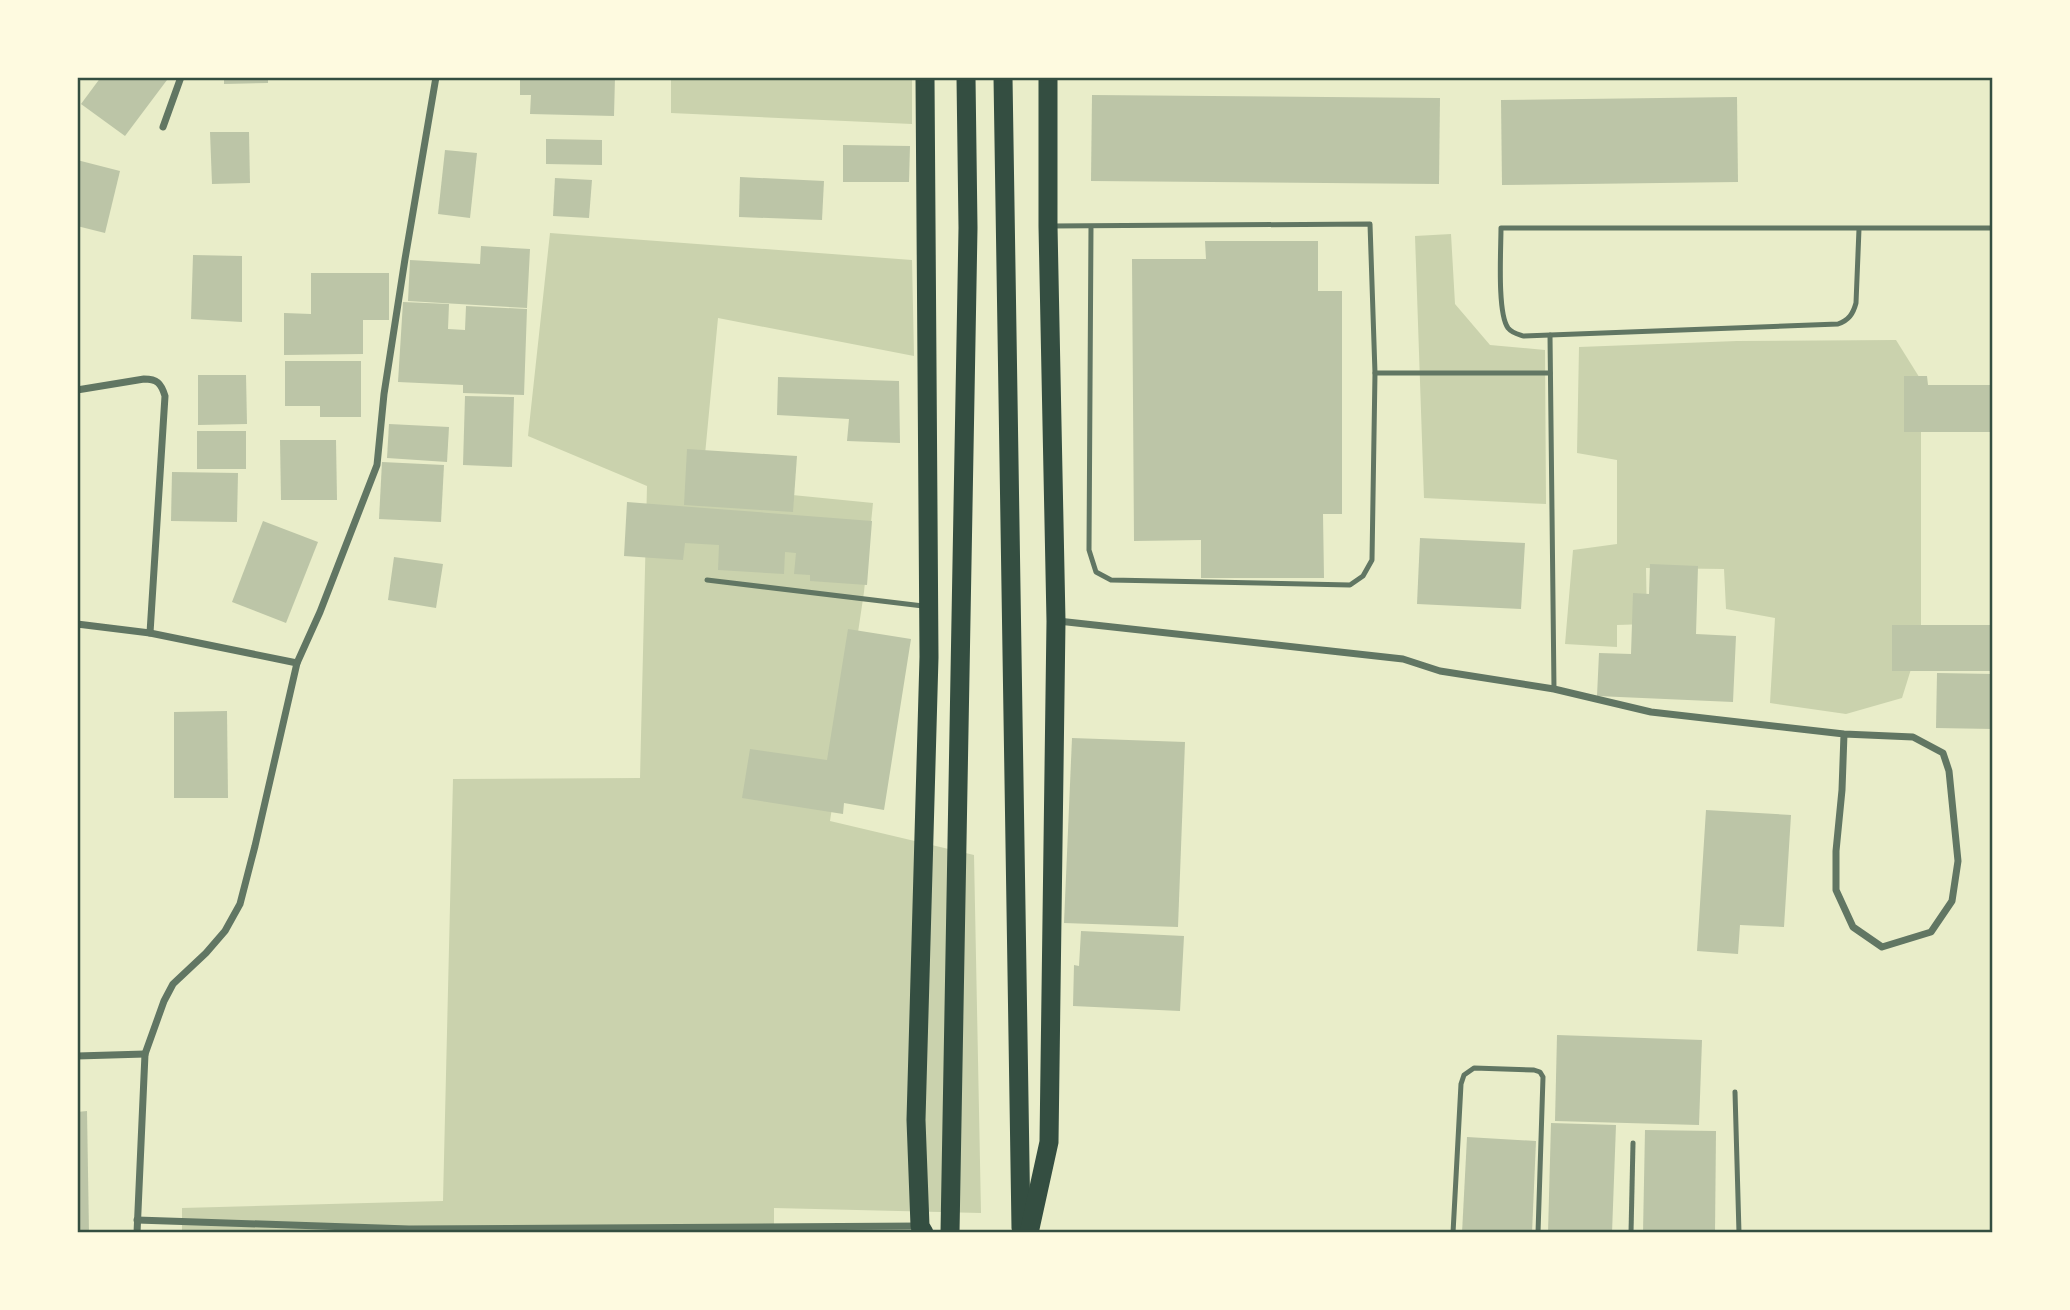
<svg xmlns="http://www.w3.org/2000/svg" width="2070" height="1310" font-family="Signika,sans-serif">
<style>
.green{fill:#cad2ad}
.building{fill:#bcc5a7}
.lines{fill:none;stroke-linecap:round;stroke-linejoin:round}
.service{stroke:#617663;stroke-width:5}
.minor{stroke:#617663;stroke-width:7}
.trunk{stroke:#344e41;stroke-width:19}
.neatline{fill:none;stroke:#344e41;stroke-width:2.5}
</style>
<rect width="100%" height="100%" fill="#e9edc9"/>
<g class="green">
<polygon points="671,77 912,77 912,124 671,113"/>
<polygon points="550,233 912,260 914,356 718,318 702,486 873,503 864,592 830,821 974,855 981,1213 774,1208 774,1233 182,1233 182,1208 443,1201 453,779 640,778 647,486 528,436"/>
<polygon points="1451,234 1455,304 1490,345 1545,350 1546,504 1424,498 1415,236"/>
<polygon points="1896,340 1921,380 1921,637 1902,698 1846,714 1770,703 1775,618 1726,609 1724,569 1646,568 1647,624 1617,625 1617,647 1565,644 1573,550 1617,544 1617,460 1577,453 1579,347 1737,341"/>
</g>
<g class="building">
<polygon points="101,77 163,77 167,80 125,136 81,104"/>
<polygon points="224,77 268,77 268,83 224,84"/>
<polygon points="520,77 615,77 614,116 530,114 531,95 520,95"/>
<polygon points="1092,95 1440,98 1439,184 1091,181"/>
<polygon points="1737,97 1738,182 1502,185 1501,100"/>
<polygon points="210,132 249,132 250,183 212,184"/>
<polygon points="546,139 602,140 602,165 546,164"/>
<polygon points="843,145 910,146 909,182 843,182"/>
<polygon points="445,150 477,153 470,218 438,214"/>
<polygon points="77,160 120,171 105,233 77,226"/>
<polygon points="740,177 824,181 822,220 739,217"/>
<polygon points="555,178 592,180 589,218 553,216"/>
<polygon points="1205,241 1318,241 1318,291 1342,291 1342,514 1323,514 1324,578 1201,578 1201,540 1134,541 1132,259 1206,259"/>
<polygon points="481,246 530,249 527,308 408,301 410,260 480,264"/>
<polygon points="193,255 242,256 242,322 191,319"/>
<polygon points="311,273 389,273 389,320 363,320 363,354 284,355 284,313 311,314"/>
<polygon points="403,302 449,304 448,329 465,330 466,306 527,309 524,395 463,393 463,385 398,382"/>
<polygon points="285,361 361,361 361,417 320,417 320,406 285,406"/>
<polygon points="198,375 246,375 247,424 198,425"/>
<polygon points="1904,376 1927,376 1928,385 1993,385 1993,432 1904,432"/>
<polygon points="778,377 899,381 900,443 847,441 849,419 777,415"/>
<polygon points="465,396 514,397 512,467 463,465"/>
<polygon points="389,424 449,427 447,462 387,458"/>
<rect x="197" y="431" width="49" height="38"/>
<polygon points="280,440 336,440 337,500 281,500"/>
<polygon points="687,449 797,456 793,512 684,505"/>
<polygon points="382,462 444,465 441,522 379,519"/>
<polygon points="172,472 238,473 237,522 171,521"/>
<polygon points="627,502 872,521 867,585 810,581 810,575 794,574 796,553 785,552 784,574 718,570 719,545 685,543 683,560 624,556"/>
<polygon points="263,521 318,542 286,623 232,602"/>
<polygon points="1420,538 1525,543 1521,609 1417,604"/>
<polygon points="394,557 443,564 436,608 388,600"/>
<polygon points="1650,564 1698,566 1696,634 1736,636 1733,702 1597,696 1599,653 1631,654 1633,593 1649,594"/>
<rect x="1892" y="625" width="101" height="46"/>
<polygon points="848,629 911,639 884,810 844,803 843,814 742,798 750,749 827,760"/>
<polygon points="1937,673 1993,674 1993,729 1936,728"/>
<polygon points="227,711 228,798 174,798 174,712"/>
<polygon points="1072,738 1185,742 1178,927 1064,923"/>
<polygon points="1706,810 1791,815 1784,927 1740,925 1738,954 1697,951"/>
<polygon points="1081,931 1184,936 1180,1011 1073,1006 1074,965 1079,966"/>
<polygon points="1557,1035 1702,1040 1699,1125 1555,1121"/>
<polygon points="87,1111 89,1233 77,1233 77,1112"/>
<polygon points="1551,1123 1616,1125 1612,1233 1548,1233"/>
<polygon points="1645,1130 1716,1131 1715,1233 1643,1233"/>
<polygon points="1467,1137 1536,1141 1532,1233 1462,1233"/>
</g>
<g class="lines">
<g class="service">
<polyline points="1051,226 1370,224 1375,373 1372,560 1363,576 1350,585 1111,580 1096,572 1089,550 1091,226"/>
<path d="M 1859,229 L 1856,303 C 1853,314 1849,320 1838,324 L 1523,336 C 1517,334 1512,333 1508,328 C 1497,313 1501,249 1501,228 L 1993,228"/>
<polyline points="1550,335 1554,689"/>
<polyline points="1375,373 1550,373"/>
<polyline points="707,580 923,606"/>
<polyline points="1735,1092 1739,1233"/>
<polyline points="1453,1233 1461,1084 1464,1075 1474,1068 1534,1070 1540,1072 1543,1077 1538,1233"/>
<polyline points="1631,1233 1633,1143"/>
</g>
<g class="minor">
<polyline points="163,127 181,77"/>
<path d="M 77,390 L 144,379 C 157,379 161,383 165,396 L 150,633"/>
<polyline points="1058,621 1403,659 1440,671 1554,689 1651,712 1844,734 1913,737 1943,753 1949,771 1958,861 1952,901 1931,932 1882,947 1853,927 1836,890 1836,851 1842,790 1844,734"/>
<polyline points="77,624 150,633 297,663"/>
<polyline points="77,1056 145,1054"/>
<polyline points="137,1220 409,1229 920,1226"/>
<polyline points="137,1233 145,1054 164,1001 173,984 206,953 225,931 240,904 255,846 297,663 320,612 377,465 384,394 405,259 436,77"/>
</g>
<g class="trunk">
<polyline points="1003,77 1021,1228"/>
<polyline points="924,1233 920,1226 916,1120 929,657 925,77"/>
<polyline points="950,1233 968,228 966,77"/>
<polyline points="1029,1233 1049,1142 1056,621 1048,226 1048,77"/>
</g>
</g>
<rect width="2070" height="1310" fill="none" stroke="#fefae0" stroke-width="158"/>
<rect x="79" y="79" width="1912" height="1152" class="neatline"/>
</svg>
